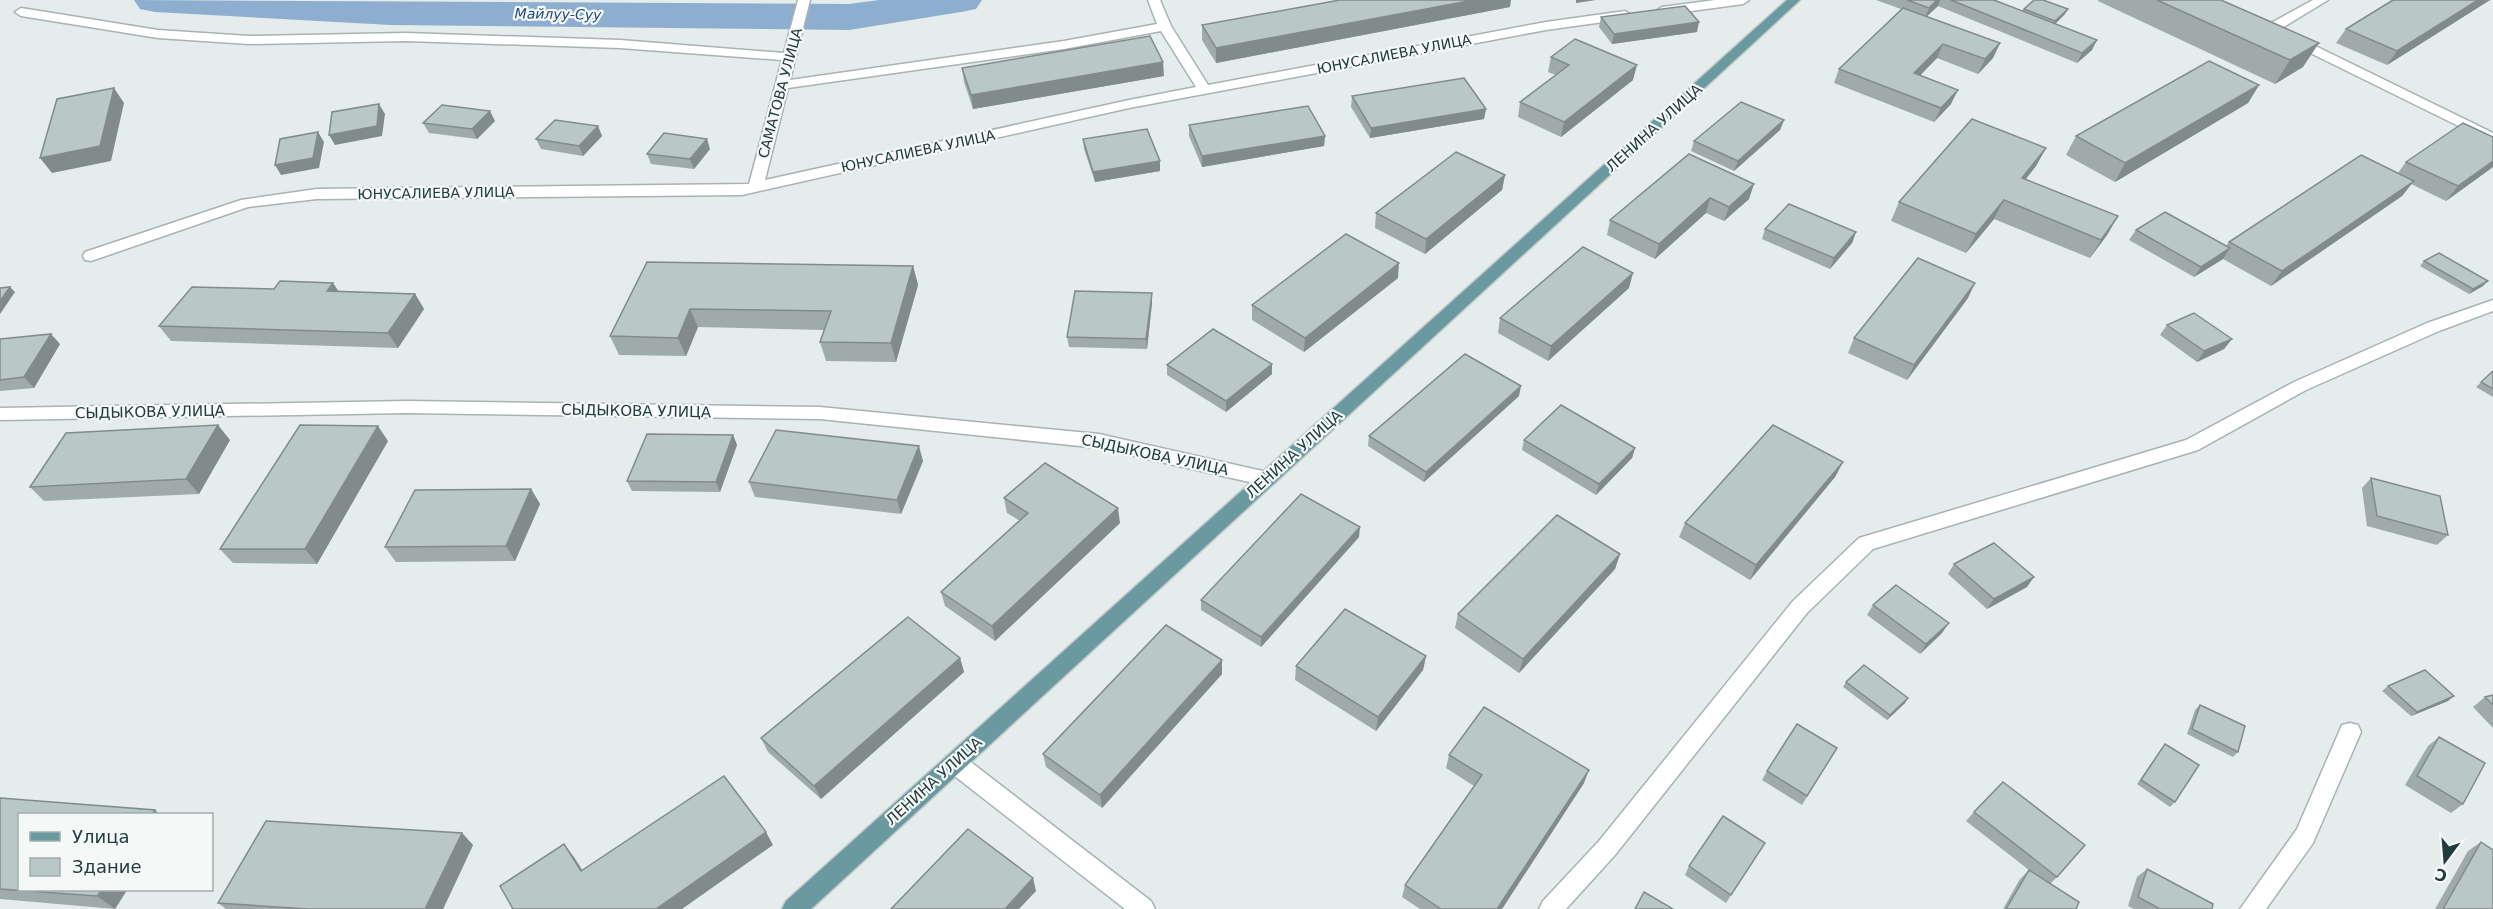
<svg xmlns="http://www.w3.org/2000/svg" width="2493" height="909" font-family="'DejaVu Sans',sans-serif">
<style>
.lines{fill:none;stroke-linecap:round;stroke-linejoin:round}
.river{fill:#8eaecf;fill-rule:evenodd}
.minor-casing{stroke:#a7b3b4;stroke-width:3}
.major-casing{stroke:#c2c8c9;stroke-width:3}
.minor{fill:#fff;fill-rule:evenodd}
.major{fill:#6a9aa0;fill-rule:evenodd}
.wall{fill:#9fabaa}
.shaded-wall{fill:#828b8b}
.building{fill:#b9c7c6;stroke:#828b8b;stroke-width:1.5}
.labels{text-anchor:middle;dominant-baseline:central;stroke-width:4.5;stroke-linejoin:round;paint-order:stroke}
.far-water-label{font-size:14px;font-style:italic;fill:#204977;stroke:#f4f9f8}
.far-street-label{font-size:14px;fill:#243b3d;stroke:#f4f9f8}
.street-label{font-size:15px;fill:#243b3d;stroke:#f4f9f8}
</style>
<rect width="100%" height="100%" fill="#e4ecec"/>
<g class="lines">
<polygon class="river" points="134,0 849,4 879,0 982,0 976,9 961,12 849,30 391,25 155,12 140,9"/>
<defs>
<g id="minor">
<path d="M 798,0 L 810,0 L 790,80 L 1064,41 L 1157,24 L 1148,0 L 1160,0 L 1171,26 L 1208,85 L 1546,22 L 1625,11 L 1631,15 L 1625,19 L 1546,30 L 1129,108 L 742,195 L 317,199 L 248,207 L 91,261 L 85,260 L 83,256 L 85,252 L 241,200 L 317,189 L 749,184 L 782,60 L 620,48 L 406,41 L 249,44 L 158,38 L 21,16 L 15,12 L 21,8 L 158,30 L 249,36 L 406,33 L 620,40 L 784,53 ZM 1161,31 L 1196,87 L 1129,100 L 765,180 L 788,88 L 1064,49 Z"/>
<polygon points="1715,0 1749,0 1743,4 1662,15 1656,11 1662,7"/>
<polygon points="2313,0 2328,0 2277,31 2267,31 2249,21 2255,17 2271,23"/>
<polygon points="2295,36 2493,133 2493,143 2290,43 2288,40"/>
<polygon points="2493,300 2493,311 2439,331 2306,390 2198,450 1873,549 1807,613 1615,855 1566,909 1539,909 1543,901 1599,841 1793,601 1859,538 2186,440 2294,382 2427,323"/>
<polygon points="407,401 820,407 1099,434 1267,472 1273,474 1276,479 1273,484 1267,486 1099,448 820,419 407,413 0,420 0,408"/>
<polygon points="2350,723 2358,725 2361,732 2313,843 2266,909 2240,909 2297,829 2342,725"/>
<polygon points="955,753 963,756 1151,901 1155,909 1125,909 947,770 944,763 947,756"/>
</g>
<polygon id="major" points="1787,0 1800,0 811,909 782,909 786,901"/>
</defs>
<use href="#minor" class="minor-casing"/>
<use href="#major" class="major-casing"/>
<use href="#minor" class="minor"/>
<use href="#major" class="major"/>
</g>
<g class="wall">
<polygon points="1876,0 1994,0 2022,11 2024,9 2065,14 2055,24 2092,50 2077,63 1938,6 1926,17 2000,43 1993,58 1978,74 1937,58 1920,75 1951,104 1934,122 1834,83 1839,69 1901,9"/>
<polygon points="2098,0 2221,0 2303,67 2275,84 2098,1"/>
<polygon points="2393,0 2490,0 2387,65 2336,43 2346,29"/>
<polygon points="1510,7 1216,63 1202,40 1202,25"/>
<polygon points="1601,17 1697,32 1612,44 1599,27"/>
<polygon points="1551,57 1633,80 1561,137 1518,117 1520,102 1556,75 1548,72"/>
<polygon points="962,68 1164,76 973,109 964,82"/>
<polygon points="2259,85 2248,103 2115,182 2066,155 2076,136"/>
<polygon points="1352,96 1486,109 1484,119 1370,138 1351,107"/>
<polygon points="1784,120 1780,130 1734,171 1691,151 1694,141"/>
<polygon points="495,121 477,139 429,133 423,123"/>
<polygon points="1189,125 1325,136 1324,146 1202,167 1189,136"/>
<polygon points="598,126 602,136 583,156 541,149 536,139"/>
<polygon points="1083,139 1160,171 1095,182 1084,149"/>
<polygon points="2046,148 2036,166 2026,179 2118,216 2107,235 2090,258 1994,219 1966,253 1891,221 1899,202"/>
<polygon points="710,149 694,169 651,164 647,154"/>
<polygon points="1689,154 1749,199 1724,221 1706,213 1655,259 1607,235 1610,220"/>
<polygon points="2406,162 2493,167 2446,201 2411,184 2402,196 2271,286 2223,259 2194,277 2129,240 2136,230 2226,246 2229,242 2398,173"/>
<polygon points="1505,175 1502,190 1425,254 1375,228 1376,213"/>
<polygon points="1765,229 1856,232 1852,243 1830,269 1762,239"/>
<polygon points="2424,261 2483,286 2469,294 2420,266"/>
<polygon points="647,262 913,266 918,285 896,362 826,361 820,342 824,330 698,327 686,356 619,355 610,336"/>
<polygon points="1398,278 1304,352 1252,320 1252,305"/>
<polygon points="333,283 338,291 415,294 424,309 398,348 171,341 159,326 274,289"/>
<polygon points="1629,288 1548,361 1498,333 1500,318"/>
<polygon points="1968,298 1907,380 1848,353 1854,338"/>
<polygon points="1152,303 1147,349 1069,347 1067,337"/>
<polygon points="2167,325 2232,339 2224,349 2197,362 2160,335"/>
<polygon points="0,339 60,344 34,388 0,391"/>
<polygon points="1272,364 1272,374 1226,412 1167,375 1167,365"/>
<polygon points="2493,371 2493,397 2476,387"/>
<polygon points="1519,396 1424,482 1368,446 1369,436"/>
<polygon points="733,435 737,445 720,492 632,491 627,481"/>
<polygon points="230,440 199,494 44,501 30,487"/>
<polygon points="1524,440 1635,448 1632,458 1596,495 1522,450"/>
<polygon points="388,441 317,564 233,563 220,549"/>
<polygon points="923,461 901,514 755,497 749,482"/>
<polygon points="1843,462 1835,477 1750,580 1679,537 1685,523"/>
<polygon points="2371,478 2448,535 2437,545 2367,526 2362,488"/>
<polygon points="531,489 540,504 515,561 396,562 385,547"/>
<polygon points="1004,498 1120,523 995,641 945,606 941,592 1020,521 1007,513"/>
<polygon points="1359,537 1261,647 1201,610 1201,600"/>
<polygon points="1620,554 1615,569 1519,673 1455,628 1458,614"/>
<polygon points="1954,564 2027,587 1987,609 1948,574"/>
<polygon points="1873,605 1942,633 1920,654 1867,615"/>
<polygon points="1426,656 1423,670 1376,731 1295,680 1296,666"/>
<polygon points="960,658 964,672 821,799 768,752 761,738"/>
<polygon points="1222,660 1222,674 1102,808 1046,767 1043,754"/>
<polygon points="1846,682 1905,703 1887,720 1843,687"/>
<polygon points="2388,686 2448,701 2411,716 2382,691"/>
<polygon points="2493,695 2493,728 2473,707 2485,697"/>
<polygon points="2200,705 2238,752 2233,757 2187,734 2195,710"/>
<polygon points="2439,737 2463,804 2451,813 2405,785 2428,746"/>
<polygon points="2165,744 2175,802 2170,807 2137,784 2161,749"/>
<polygon points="1837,748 1802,805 1762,780 1767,771"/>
<polygon points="1449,755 1584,783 1502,909 1420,909 1402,897 1405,885 1474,786 1446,768"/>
<polygon points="0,798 127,890 115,909 0,899"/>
<polygon points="1974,812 2057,877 2050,884 2076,909 2003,909 2020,879 2029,870 1966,821"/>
<polygon points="462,833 473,845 443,909 226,909 218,903"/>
<polygon points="2481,842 2493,909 2435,909 2468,851"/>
<polygon points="1765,843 1726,903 1685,875 1689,866"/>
<polygon points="2147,869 2212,909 2134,909 2128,906 2137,877"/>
</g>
<g class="shaded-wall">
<polygon points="1474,0 1511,0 1510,7 1216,63 1216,48"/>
<polygon points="1576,0 1596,0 1576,3"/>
<polygon points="1937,0 1940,0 1938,6 1925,18 1929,8"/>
<polygon points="2478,0 2490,0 2387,65 2397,51"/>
<polygon points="2068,9 2065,14 2053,26 2055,21"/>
<polygon points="1699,22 1697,32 1612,44 1614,34"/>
<polygon points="2097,40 2092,50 2077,63 2082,53"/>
<polygon points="2000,43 1993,58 1978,74 1985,59"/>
<polygon points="2319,43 2303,67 2275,84 2290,60"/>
<polygon points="1943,44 1937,58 1908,88 1914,73"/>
<polygon points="1163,62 1164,76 973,109 971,95"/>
<polygon points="1637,65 1633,80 1561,137 1564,122"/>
<polygon points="2259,85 2248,103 2115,182 2125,163"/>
<polygon points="114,88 124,103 111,161 52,173 40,158"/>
<polygon points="1958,90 1951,104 1934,122 1941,108"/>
<polygon points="379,104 385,114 382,136 335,145 329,135"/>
<polygon points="1486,109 1484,119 1370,138 1371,128"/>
<polygon points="490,111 495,121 477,139 472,129"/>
<polygon points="1784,120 1780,130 1734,171 1738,161"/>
<polygon points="598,126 602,136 583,156 579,146"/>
<polygon points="318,132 324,142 319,168 281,175 275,165"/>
<polygon points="1325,136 1324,146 1202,167 1202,156"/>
<polygon points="707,139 710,149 694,169 690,159"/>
<polygon points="2046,148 2036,166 2012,196 2022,178"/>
<polygon points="1160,161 1160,171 1095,182 1093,172"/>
<polygon points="2493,161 2493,167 2446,201 2458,186"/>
<polygon points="1505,175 1502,190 1425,254 1426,239"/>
<polygon points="2414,181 2402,196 2271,286 2282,271"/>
<polygon points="1754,184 1749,199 1724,221 1729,207"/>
<polygon points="1710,198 1706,213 1655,259 1659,244"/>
<polygon points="2004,200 1994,219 1966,253 1976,234"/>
<polygon points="2118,216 2107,235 2090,258 2101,240"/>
<polygon points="1856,232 1852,243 1830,269 1834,258"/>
<polygon points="2230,248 2223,259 2194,277 2201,267"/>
<polygon points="1399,263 1398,278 1304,352 1305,338"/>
<polygon points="913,266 918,285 896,362 891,343"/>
<polygon points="1633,273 1629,288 1548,361 1551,346"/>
<polygon points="2488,281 2483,286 2469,294 2473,289"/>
<polygon points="333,283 343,298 327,291"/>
<polygon points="1975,283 1968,298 1907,380 1914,365"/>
<polygon points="10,287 15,292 0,314 0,301"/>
<polygon points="1152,293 1152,303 1147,349 1146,339"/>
<polygon points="415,294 424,309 398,348 388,333"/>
<polygon points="690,309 698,327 686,356 678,338"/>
<polygon points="51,334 60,344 34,388 24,377"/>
<polygon points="2232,339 2224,349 2197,362 2204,351"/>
<polygon points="1272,364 1272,374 1226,412 1226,401"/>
<polygon points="1521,386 1519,396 1424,482 1426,472"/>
<polygon points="218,425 230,440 199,494 186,479"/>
<polygon points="378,426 388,441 317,564 305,549"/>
<polygon points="733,435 737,445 720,492 716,482"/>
<polygon points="919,446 923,461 901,514 897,500"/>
<polygon points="1635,448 1632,458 1596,495 1599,484"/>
<polygon points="1843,462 1835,477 1750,580 1756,565"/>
<polygon points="531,489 540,504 515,561 506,546"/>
<polygon points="1118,508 1120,523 995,641 992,626"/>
<polygon points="1360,527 1359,537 1261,647 1261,637"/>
<polygon points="1620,554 1615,569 1519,673 1523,659"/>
<polygon points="2034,577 2027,587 1987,609 1994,599"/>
<polygon points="1949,623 1942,633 1920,654 1926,644"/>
<polygon points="1426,656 1423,670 1376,731 1378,717"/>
<polygon points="960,658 964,672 821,799 814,786"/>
<polygon points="1222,660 1222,674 1102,808 1100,795"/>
<polygon points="2454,696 2448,701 2411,716 2417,712"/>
<polygon points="1908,698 1905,703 1887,720 1890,715"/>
<polygon points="1589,770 1584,783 1502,909 1497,909"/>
<polygon points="155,810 160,814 152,814"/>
<polygon points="766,832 773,845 682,909 656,909"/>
<polygon points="462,833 473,845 443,909 425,909"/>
<polygon points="564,844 574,857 591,884 581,871"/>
<polygon points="1033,878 1036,891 1019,909 1005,909"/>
<polygon points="102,890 127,890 115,909 97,896"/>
</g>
<g class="building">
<polygon points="1340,0 1474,0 1216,48 1202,25"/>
<polygon points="1907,0 1937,0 1929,8"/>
<polygon points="1951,0 1994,0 2097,40 2082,53"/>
<polygon points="2034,0 2043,0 2068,9 2055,21 2024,9"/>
<polygon points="2157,0 2221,0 2319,43 2290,60"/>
<polygon points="2393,0 2478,0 2397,51 2346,29"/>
<polygon points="1685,6 1699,22 1614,34 1601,17"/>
<polygon points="1903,8 2000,43 1985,59 1943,44 1914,73 1958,90 1941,108 1839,69"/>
<polygon points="1150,36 1163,62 971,95 962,68"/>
<polygon points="1575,39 1637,65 1564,122 1520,102 1569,65 1551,57"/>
<polygon points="2209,61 2259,85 2125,163 2076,136"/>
<polygon points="1464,78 1486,109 1371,128 1352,96"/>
<polygon points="114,88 100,146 40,158 57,99"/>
<polygon points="1741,102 1784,120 1738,161 1694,141"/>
<polygon points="379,104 377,126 329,135 332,112"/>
<polygon points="442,105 490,111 472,129 423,123"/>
<polygon points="1308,106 1325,136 1202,156 1189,125"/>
<polygon points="1972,119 2046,148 2022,178 2118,216 2101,240 2004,200 1976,234 1899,202"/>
<polygon points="555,120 598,126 579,146 536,139"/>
<polygon points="2463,123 2493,137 2493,161 2458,186 2406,162"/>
<polygon points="1147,129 1160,161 1093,172 1083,139"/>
<polygon points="318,132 313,158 275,165 280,139"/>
<polygon points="664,133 707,139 690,159 647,154"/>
<polygon points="1456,152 1505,175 1426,239 1376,213"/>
<polygon points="1689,154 1754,184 1729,207 1710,198 1659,244 1610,220"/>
<polygon points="2361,155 2414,181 2282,271 2229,242"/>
<polygon points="1789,204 1856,232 1834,258 1765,229"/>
<polygon points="2165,212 2230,248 2201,267 2136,230"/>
<polygon points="1346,234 1399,263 1305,338 1252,305"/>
<polygon points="1583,247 1633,273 1551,346 1500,318"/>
<polygon points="2439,253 2488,281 2473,289 2424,261"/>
<polygon points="1918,258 1975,283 1914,365 1854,338"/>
<polygon points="647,262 913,266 891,343 820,342 831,311 690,309 678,338 610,336"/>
<polygon points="280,281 333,283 327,291 415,294 388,333 159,326 192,287 274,289"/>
<polygon points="10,287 0,301 0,288"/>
<polygon points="1075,291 1152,293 1146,339 1067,337"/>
<polygon points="2194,313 2232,339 2204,351 2167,325"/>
<polygon points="1213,329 1272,364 1226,401 1167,365"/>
<polygon points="51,334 24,377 0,380 0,339"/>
<polygon points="1465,354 1521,386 1426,472 1369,436"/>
<polygon points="2493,371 2493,389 2481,382"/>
<polygon points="1561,405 1635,448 1599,484 1524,440"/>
<polygon points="218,425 186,479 30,487 66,433"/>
<polygon points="300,425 378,426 305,549 220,549"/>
<polygon points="1773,425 1843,462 1756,565 1685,523"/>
<polygon points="776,430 919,446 897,500 749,482"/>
<polygon points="647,434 733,435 716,482 627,481"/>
<polygon points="1045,463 1118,508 992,626 941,592 1028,513 1004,498"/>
<polygon points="2371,478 2440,496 2448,535 2377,516"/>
<polygon points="531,489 506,546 385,547 415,490"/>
<polygon points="1301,494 1360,527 1261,637 1201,600"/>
<polygon points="1557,515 1620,554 1523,659 1458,614"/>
<polygon points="1994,543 2034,577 1994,599 1954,564"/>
<polygon points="1896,585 1949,623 1926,644 1873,605"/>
<polygon points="1345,609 1426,656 1378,717 1296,666"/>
<polygon points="908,617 960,658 814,786 761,738"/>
<polygon points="1166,625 1222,660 1100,795 1043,754"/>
<polygon points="1864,665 1908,698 1890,715 1846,682"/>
<polygon points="2425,670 2454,696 2417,712 2388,686"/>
<polygon points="2493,695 2493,705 2485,697"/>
<polygon points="2200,705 2245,726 2238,752 2192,729"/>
<polygon points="1484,707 1589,770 1497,909 1441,909 1405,885 1482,775 1449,755"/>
<polygon points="1797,724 1837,748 1807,796 1767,771"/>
<polygon points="2439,737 2485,763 2463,804 2417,776"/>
<polygon points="2165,744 2199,765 2175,802 2141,780"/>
<polygon points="724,776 766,832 656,909 513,909 500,886 564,844 581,871"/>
<polygon points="2003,782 2085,845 2057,877 1974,812"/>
<polygon points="0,798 155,810 152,814 20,814 20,890 102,890 97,896 0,889"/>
<polygon points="1723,816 1765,843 1731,895 1689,866"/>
<polygon points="266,821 462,833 425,909 308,909 218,903"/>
<polygon points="968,829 1033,878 1005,909 891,909"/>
<polygon points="2481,842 2493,850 2493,909 2443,909"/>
<polygon points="2147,869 2213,904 2212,909 2160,909 2138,897"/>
<polygon points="2029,870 2079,902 2076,909 2006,909"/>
<polygon points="1644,892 1673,909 1635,909"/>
</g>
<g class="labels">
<g class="far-water-label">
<text transform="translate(558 14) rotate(1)">Майлуу-Суу</text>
</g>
<g class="far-street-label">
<text transform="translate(1394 54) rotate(-11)">ЮНУСАЛИЕВА УЛИЦА</text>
<text transform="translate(780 93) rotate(-75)">САМАТОВА УЛИЦА</text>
<text transform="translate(918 151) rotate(-12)">ЮНУСАЛИЕВА УЛИЦА</text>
<text transform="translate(436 193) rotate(-1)">ЮНУСАЛИЕВА УЛИЦА</text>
</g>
<g class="street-label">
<text transform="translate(1654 128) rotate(-42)">ЛЕНИНА УЛИЦА</text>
<text transform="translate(636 411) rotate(1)">СЫДЫКОВА УЛИЦА</text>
<text transform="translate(150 412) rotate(-1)">СЫДЫКОВА УЛИЦА</text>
<text transform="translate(1294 454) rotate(-42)">ЛЕНИНА УЛИЦА</text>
<text transform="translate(1155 455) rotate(12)">СЫДЫКОВА УЛИЦА</text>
<text transform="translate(934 781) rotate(-42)">ЛЕНИНА УЛИЦА</text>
</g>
</g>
<rect x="18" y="813" width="195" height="78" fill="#f4f9f8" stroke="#a1adad" stroke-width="1.5"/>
<rect x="30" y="832" width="30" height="9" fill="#6a9aa0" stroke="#a1adad" stroke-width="1.5"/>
<text x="72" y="843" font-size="18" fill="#243b3d">Улица</text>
<rect x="30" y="858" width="30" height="18" fill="#b9c7c6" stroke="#a1adad" stroke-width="1.5"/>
<text x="72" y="873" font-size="18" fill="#243b3d">Здание</text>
<g transform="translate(2445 861) rotate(196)" stroke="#f4f9f8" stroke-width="4.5" paint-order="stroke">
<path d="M0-4.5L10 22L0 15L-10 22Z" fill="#243b3d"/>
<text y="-9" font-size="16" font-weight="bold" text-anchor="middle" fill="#243b3d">С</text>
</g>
</svg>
